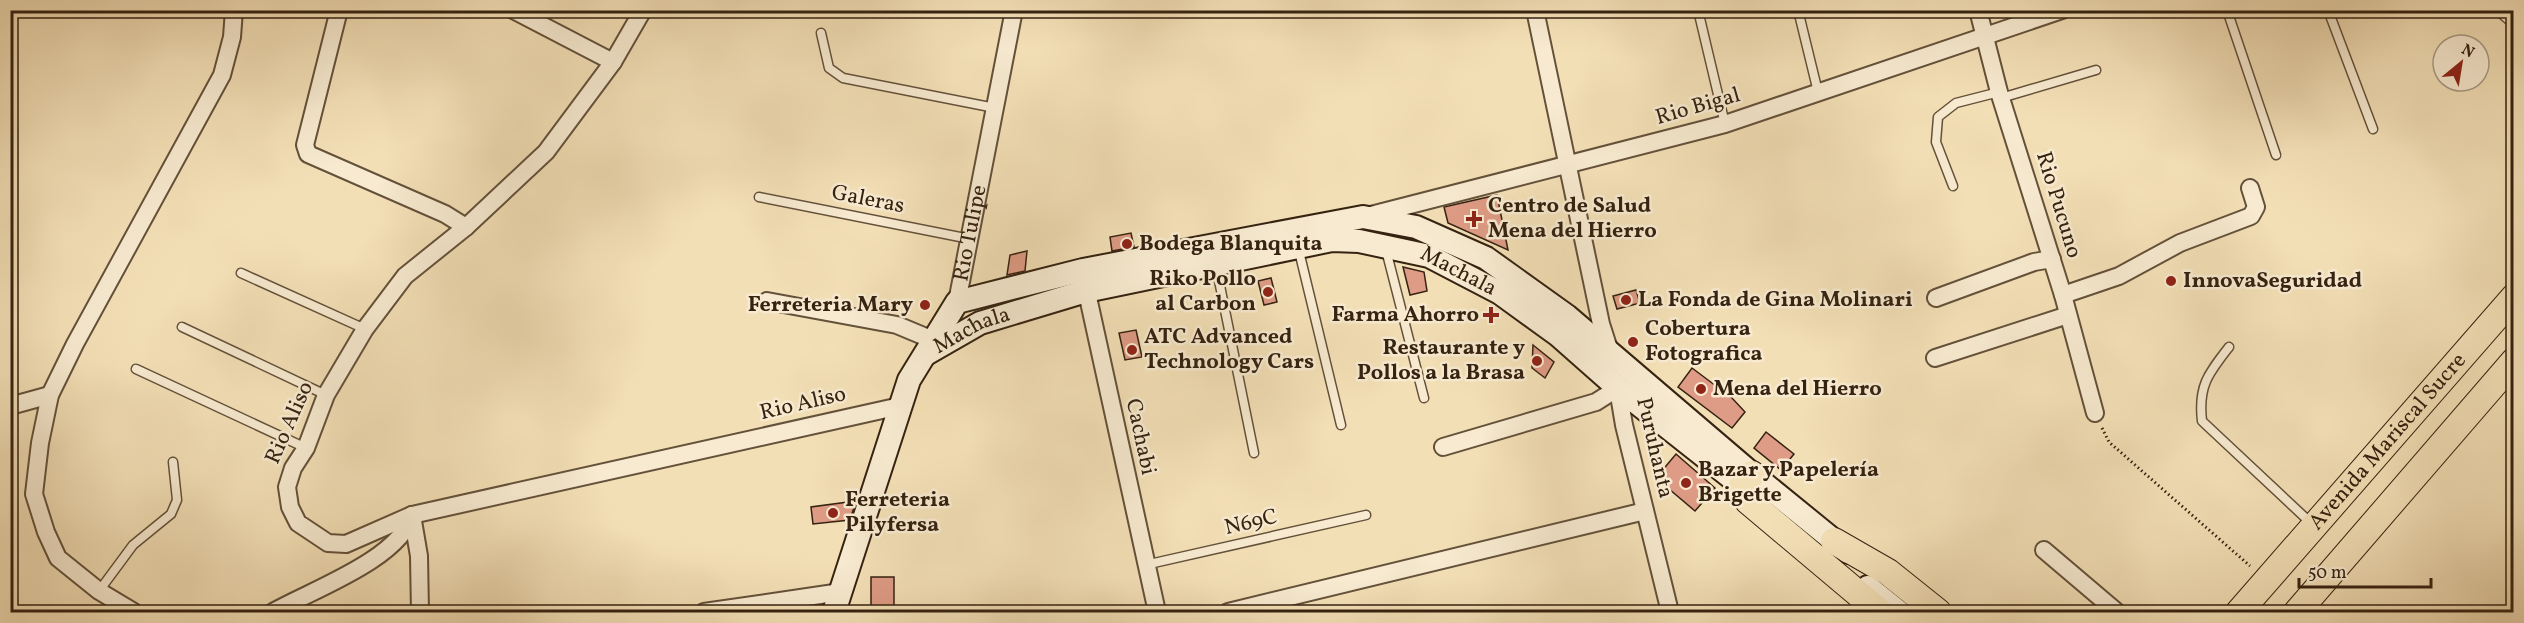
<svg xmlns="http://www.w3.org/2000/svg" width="2524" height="623" font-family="Vollkorn,serif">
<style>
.building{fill:#de9b85;stroke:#352211;stroke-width:1.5}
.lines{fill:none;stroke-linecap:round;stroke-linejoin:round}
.service-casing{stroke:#64513a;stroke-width:11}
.minor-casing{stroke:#64513a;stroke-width:20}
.tertiary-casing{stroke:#64513a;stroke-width:24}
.secondary-casing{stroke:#352211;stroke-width:26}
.primary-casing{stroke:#352211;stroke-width:28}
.path{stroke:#352211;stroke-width:3;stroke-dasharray:1.5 3;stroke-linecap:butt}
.service{stroke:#f7ead0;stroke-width:8}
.minor{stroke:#f7ead0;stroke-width:16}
.tertiary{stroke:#f7ead0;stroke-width:21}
.secondary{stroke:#f7ead0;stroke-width:22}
.primary{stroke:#f3dfb6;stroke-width:26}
.poi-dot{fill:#8f2418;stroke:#f7ead0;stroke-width:2}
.labels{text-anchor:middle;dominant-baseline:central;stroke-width:5;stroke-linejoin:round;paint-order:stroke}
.street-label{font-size:22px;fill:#352211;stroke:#f7ead0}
.poi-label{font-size:22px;font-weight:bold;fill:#352211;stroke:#f7ead0;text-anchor:start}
</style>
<rect width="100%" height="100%" fill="#f3dfb6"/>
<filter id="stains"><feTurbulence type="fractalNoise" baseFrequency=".00333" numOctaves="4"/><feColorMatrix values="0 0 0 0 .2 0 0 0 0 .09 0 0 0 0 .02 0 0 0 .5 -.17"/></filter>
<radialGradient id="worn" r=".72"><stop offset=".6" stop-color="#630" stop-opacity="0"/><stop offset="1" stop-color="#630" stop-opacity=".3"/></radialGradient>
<g class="building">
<polygon points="1497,195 1508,250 1448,223 1444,207"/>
<polygon points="1131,233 1134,247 1112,251 1110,237"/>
<polygon points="1027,251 1025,271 1007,275 1010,255"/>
<polygon points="1403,267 1424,272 1427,291 1410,295"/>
<polygon points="1271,278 1277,302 1264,305 1258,281"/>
<polygon points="1636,290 1640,303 1617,309 1613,296"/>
<polygon points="1136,330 1142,357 1125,360 1119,333"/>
<polygon points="1533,345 1554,362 1545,378 1532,368"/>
<polygon points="1692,368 1732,398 1745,412 1732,428 1678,387"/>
<polygon points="1766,432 1794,454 1781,470 1754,448"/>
<polygon points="1676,454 1715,488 1695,511 1656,478"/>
<polygon points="856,501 850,520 813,524 811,507"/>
<rect x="871" y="577" width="23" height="35"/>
</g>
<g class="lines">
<defs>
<g id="service">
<polyline points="1698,10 1725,124"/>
<polyline points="1798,10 1818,92"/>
<polyline points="2227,10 2276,155"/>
<polyline points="2328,10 2373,129"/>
<polyline points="821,33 829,68 843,78 995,108"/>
<polyline points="2001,98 2096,70"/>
<polyline points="1953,186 1936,142 1938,117 1956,103 1999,92"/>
<polyline points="759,197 970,239"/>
<polyline points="1298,247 1341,425"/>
<polyline points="1386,250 1424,398"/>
<polyline points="1216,266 1254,453"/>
<polyline points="241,273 365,329"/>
<polyline points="182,327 326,395"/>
<path d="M 2229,347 C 2208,374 2198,386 2202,421 L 2313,525"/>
<polyline points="136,369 306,448"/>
<polyline points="1145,565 1366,515"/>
<polyline points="99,591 133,545 171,514 177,500 173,462"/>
</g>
<g id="minor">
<polyline points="339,10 305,145 308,154 445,214 466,227"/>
<polyline points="513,10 613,62"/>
<polyline points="643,10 613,62 546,152 466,227 405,276 365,329 326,395 306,448 293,468 287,487 290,507 298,523 328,543 346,544 412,515 900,406"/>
<polyline points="1535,10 1601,324 1610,352"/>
<polyline points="1978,10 1999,92 2063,295 2095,413"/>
<polyline points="1367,216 1725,124 2062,10"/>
<polyline points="1084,279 1157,612"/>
<polyline points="2063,295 2119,276 2180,243 2251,216 2256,207 2250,188"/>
<polyline points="1936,298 2034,262 2052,259"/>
<polyline points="767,301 897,325 933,340"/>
<path id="s1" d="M 957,302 L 1014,10"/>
<polyline points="1935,358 2068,315"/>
<polyline points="1617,383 1624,425 1670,612"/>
<polyline points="10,406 50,395"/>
<polyline points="1443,447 1596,402 1618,388"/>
<polyline points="412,515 419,556 420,612"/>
<polyline points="2044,550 2117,612"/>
<polyline points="134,612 99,591 58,558 46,532 34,494 40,443 50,395 75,344 222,75 232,37 234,10"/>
<path d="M 273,612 C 312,590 400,559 412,515"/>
<polyline points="704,612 841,592"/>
<polyline points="1228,612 1645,511"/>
</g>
<polyline id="tertiary" points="2507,10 2514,16"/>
<g id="secondary">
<path id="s2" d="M 926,354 L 980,323 L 1086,291 L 1332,240 L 1359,241 L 1429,256 L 1500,293 L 1558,335 L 1618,388 L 1756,497"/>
<polyline points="1868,587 1899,612"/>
<polyline points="834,612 909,380 957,302 1083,270 1363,217 1416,227 1486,258 1567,316 1752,474 1848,552"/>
</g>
<g id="primary">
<polyline points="1752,474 1742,486 1748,501 1880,612"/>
<polyline points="1834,541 1888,572 1938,612"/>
<path id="s3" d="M 2239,612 L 2514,297"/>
<polyline points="2297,612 2514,361"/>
</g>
</defs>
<use href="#service" class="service-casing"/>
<use href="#minor" class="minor-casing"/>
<use href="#tertiary" class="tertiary-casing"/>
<use href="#secondary" class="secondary-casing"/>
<use href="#primary" class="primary-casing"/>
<polyline class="path" points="2102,428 2109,442 2250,566"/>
<use href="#service" class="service"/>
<use href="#minor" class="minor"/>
<use href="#tertiary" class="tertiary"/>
<use href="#secondary" class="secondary"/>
<use href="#primary" class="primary"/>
</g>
<g class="poi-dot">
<path d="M1471 210h6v6h6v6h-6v6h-6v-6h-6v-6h6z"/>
<circle cx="1127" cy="244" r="6"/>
<circle cx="2171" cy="281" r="6"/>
<circle cx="1268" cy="292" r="6"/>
<circle cx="1626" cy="300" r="6"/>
<circle cx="925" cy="305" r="6"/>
<path d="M1488 306h6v6h6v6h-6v6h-6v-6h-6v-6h6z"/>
<circle cx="1633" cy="342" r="6"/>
<circle cx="1132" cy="350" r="6"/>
<circle cx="1537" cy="361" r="6"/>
<circle cx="1701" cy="389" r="6"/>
<circle cx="1686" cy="483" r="6"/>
<circle cx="833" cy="513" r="6"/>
</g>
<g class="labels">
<g class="street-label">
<text transform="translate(1698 107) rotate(-16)">Rio Bigal</text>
<text transform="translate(868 200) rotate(11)">Galeras</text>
<text transform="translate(2058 205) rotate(73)">Rio Pucuno</text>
<text stroke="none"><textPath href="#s1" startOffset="70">Rio Tulipe</textPath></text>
<text stroke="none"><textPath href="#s2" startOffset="556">Machala</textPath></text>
<text stroke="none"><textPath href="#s2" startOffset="52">Machala</textPath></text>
<text transform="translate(803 404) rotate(-13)">Rio Aliso</text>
<text transform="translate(290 423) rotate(-66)">Rio Aliso</text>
<text transform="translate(1140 437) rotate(78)">Cachabi</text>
<text stroke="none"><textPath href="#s3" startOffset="226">Avenida Mariscal Sucre</textPath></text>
<text transform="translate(1654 448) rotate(77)">Puruhanta</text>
<text transform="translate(1251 523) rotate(-13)">N69C</text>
</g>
<g class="poi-label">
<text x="1488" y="206">Centro de Salud<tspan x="1488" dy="25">Mena del Hierro</tspan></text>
<text x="1139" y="244">Bodega Blanquita</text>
<text x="1256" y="279" text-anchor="end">Riko Pollo<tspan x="1256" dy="25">al Carbon</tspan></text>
<text x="2183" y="281">InnovaSeguridad</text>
<text x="1638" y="300">La Fonda de Gina Molinari</text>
<text x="913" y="305" text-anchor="end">Ferreteria Mary</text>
<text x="1479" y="315" text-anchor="end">Farma Ahorro</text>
<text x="1645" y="329">Cobertura<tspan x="1645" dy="25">Fotografica</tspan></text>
<text x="1144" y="337">ATC Advanced<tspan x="1144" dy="25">Technology Cars</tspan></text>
<text x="1525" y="348" text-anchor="end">Restaurante y<tspan x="1525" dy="25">Pollos a la Brasa</tspan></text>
<text x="1713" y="389">Mena del Hierro</text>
<text x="1698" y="470">Bazar y Papelería<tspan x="1698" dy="25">Brigette</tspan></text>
<text x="845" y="500">Ferreteria<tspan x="845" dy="25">Pilyfersa</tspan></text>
</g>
</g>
<rect width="2524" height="623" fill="none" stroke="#f3dfb6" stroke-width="36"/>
<rect x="12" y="12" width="2500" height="599" fill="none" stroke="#352211" stroke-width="3"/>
<rect x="18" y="18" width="2488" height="587" fill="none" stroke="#352211" stroke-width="1.5"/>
<g transform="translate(2461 63) rotate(30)"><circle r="28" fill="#f7ead0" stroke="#a99a84" stroke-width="1.5"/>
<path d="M0-4.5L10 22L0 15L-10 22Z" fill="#8f2418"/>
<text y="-9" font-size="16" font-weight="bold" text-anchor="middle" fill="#352211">N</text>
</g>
<path d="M2299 578v9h132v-9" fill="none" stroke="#352211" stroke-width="3"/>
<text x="2308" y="578" font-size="18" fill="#352211" stroke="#f7ead0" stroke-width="4.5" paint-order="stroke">50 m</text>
<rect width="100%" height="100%" filter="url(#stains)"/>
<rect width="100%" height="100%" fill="url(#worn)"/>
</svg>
